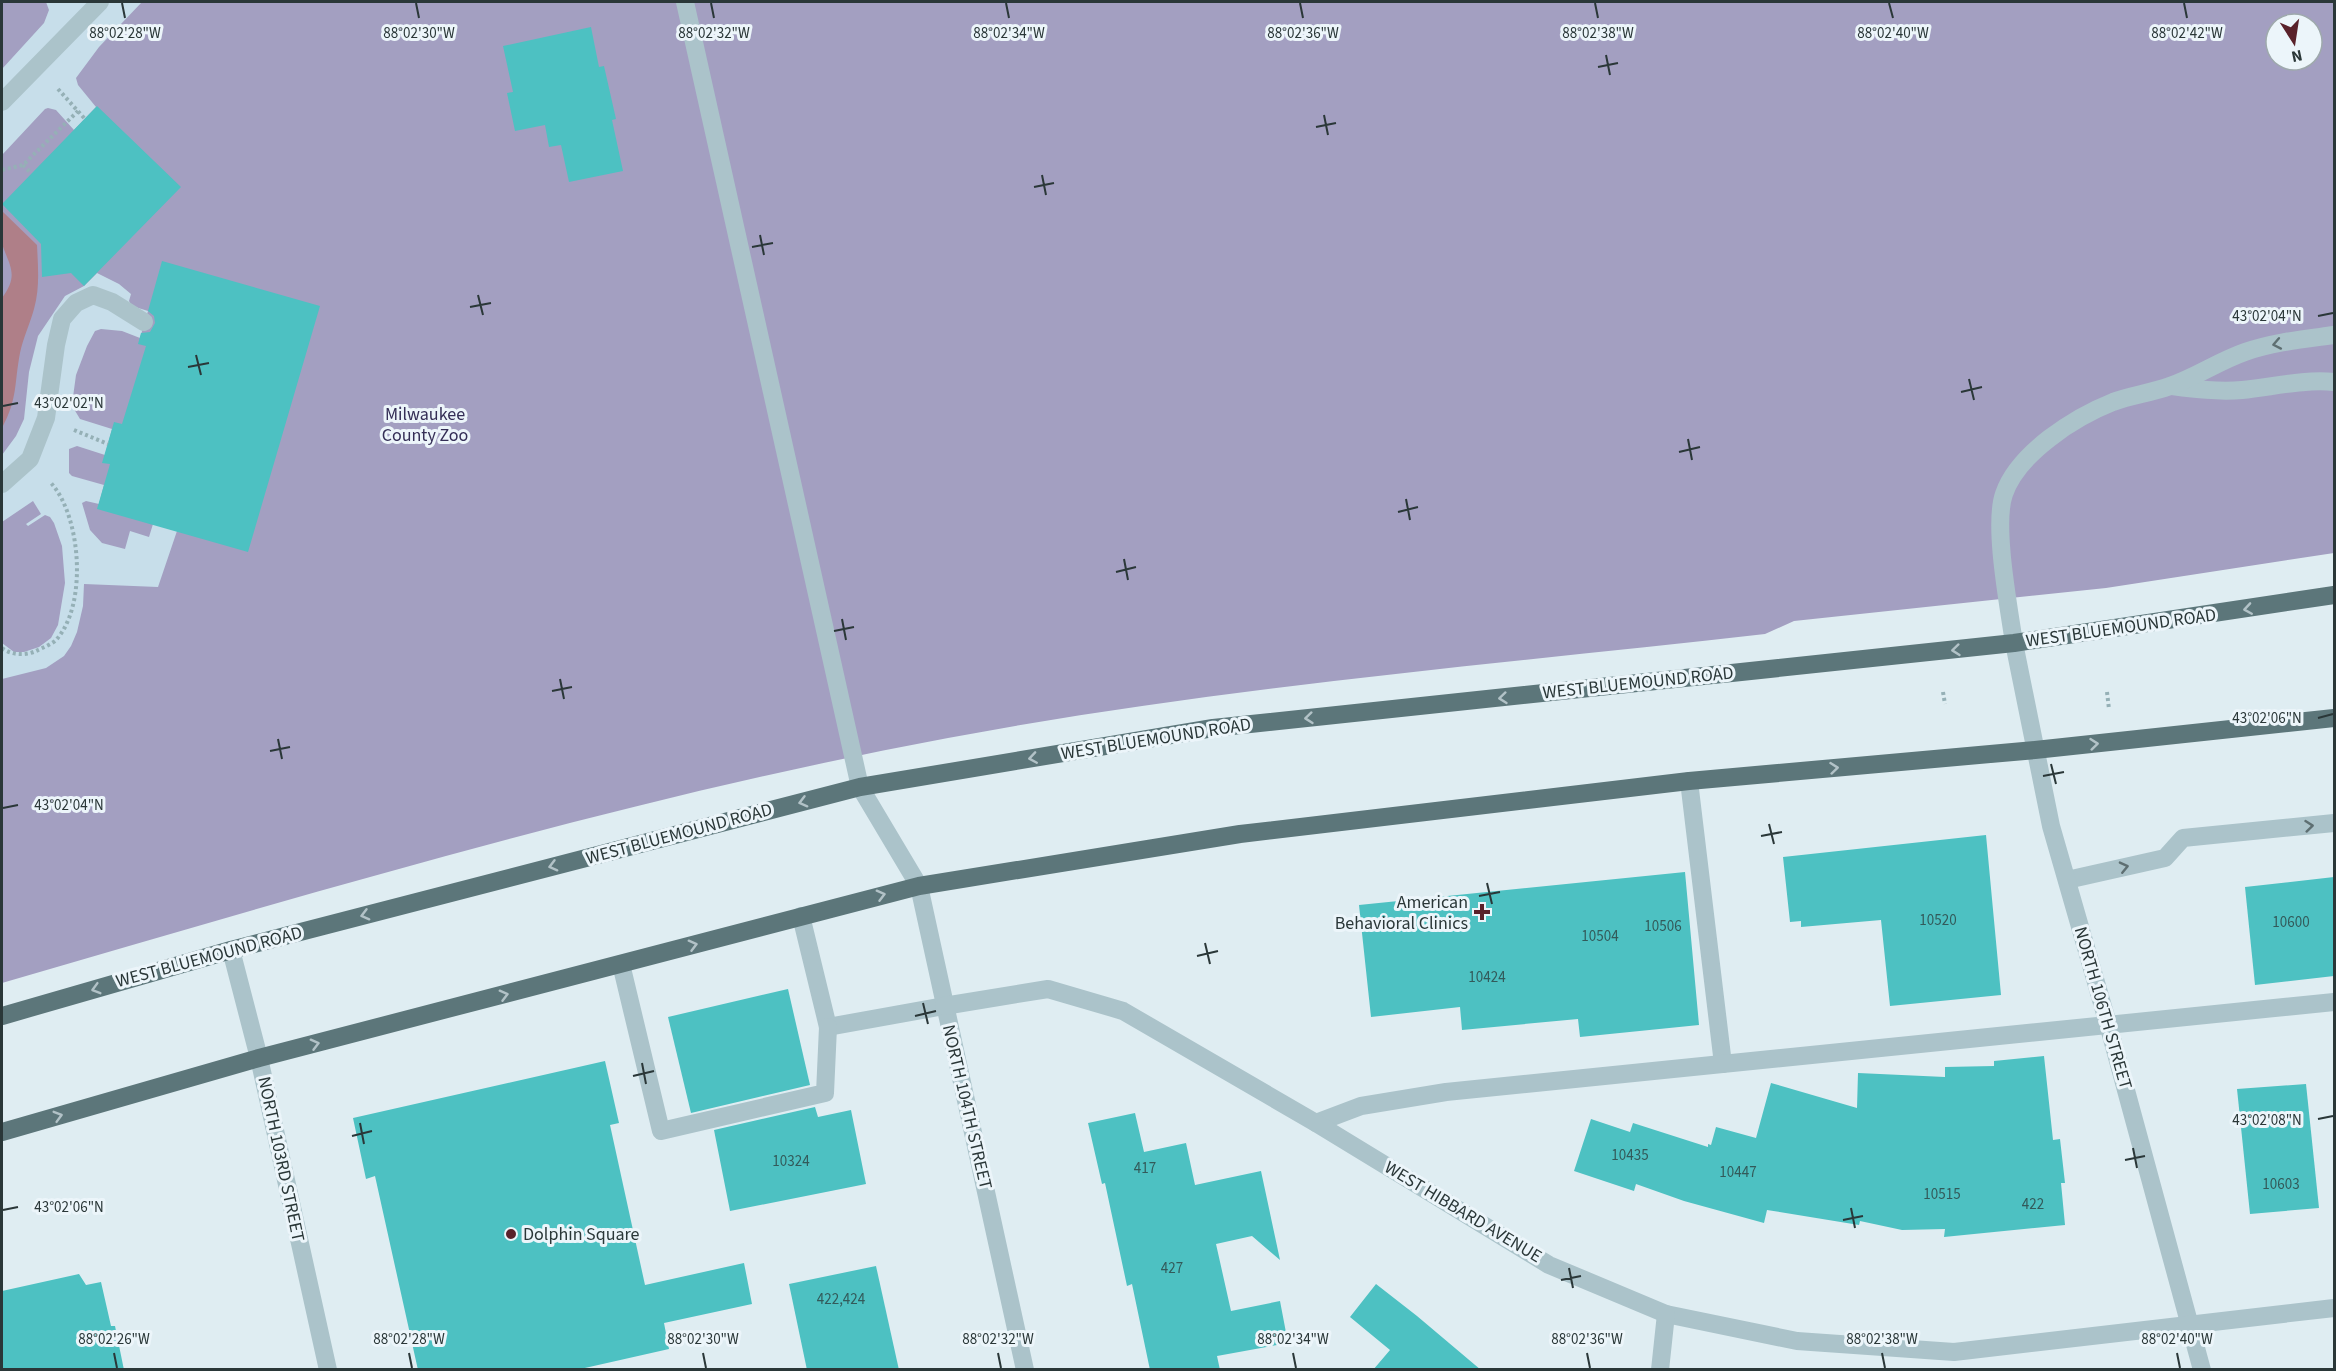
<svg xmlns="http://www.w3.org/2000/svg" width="2336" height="1371" font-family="'Source Sans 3',sans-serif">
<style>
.green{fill:#a39fc1;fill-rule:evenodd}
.plaza{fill:#c7deea}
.water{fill:#af7f88}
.building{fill:#4dc1c2}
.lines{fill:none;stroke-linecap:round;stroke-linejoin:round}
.path{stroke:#95b0b6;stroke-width:4;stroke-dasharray:3 3;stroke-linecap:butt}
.lane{stroke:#abc3ca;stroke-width:18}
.street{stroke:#abc3ca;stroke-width:18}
.primary{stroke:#5c767a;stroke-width:18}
.oneway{stroke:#5e6f72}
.oneway2{stroke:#b2c2c7}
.ticks{fill:none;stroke:#2a3738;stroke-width:2}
.poi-dot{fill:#59212a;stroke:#ecf5fa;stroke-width:2}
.labels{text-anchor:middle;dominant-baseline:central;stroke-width:6;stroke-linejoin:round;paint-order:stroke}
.number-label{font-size:15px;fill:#335a5a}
.park-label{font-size:18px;fill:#342e56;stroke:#ecf5fa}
.street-label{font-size:18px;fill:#2a3738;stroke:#ecf5fa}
.poi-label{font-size:18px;fill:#2a3738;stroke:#ecf5fa;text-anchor:end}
.ticks-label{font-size:15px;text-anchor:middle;fill:#2a3738;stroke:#ecf5fa;stroke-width:6;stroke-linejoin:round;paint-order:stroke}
</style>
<rect width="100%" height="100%" fill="#dfedf2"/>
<path class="green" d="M 2,2 L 2334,2 L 2334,553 L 2106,588 L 1794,621 L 1765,634 C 1492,665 1218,687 948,738 C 627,798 315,892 2,983 ZM 2276,24 L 2312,24 L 2312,60 L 2276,60 Z"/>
<g class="plaza">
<polygon points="46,2 142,2 99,47 76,78 78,85 96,107 74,130 56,110 48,108 45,109 2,155 2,69 44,23 49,10"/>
<polygon points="97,273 119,284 131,294 129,301 132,306 148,311 140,338 122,331 101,329 95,331 87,346 76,375 73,397 74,409 80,419 112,429 105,455 77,446 69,449 69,473 72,476 104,485 99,504 86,501 82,503 90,530 102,543 125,549 130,531 149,537 153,524 177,531 158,587 84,584 83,606 77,632 71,646 64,656 46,668 2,679 2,643 14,652 24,652 39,647 51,638 58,625 65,583 62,546 54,523 50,517 45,515 28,526 26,524 41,514 33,501 2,522 2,455 16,436 24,419 29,372 38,336 65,296 84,286"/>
</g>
<path class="water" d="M 2,211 L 37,245 C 38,267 40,288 34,309 C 30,324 23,338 20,353 C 14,384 18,398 2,428 L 2,298 C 19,275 10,267 2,244 C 0,235 1,221 2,211 Z"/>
<g class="building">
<polygon points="591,27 599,67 604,66 616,119 612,120 623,171 569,182 561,145 549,147 545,125 515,131 507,93 513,92 503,46"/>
<polygon points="97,106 181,187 84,286 71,273 42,277 41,244 2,204"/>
<polygon points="162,261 320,306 248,552 97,509 110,464 102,463 114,422 122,424 146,346 138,344 141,333 150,332 155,323 154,316 148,311"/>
<polygon points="1986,835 2001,995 1890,1006 1881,920 1801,927 1801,921 1790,922 1783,857"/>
<polygon points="1685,872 1699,1025 1580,1037 1578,1019 1462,1030 1460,1007 1371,1017 1359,905"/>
<polygon points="2334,877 2334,976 2255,985 2245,887"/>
<polygon points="788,989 810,1085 691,1113 668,1017"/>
<polygon points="2044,1056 2053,1140 2060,1139 2065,1183 2061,1183 2065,1225 1944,1237 1945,1229 1902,1230 1860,1221 1859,1225 1767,1210 1764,1223 1684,1201 1636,1184 1634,1191 1574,1171 1591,1119 1630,1132 1633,1123 1708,1147 1708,1144 1711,1145 1716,1127 1756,1138 1771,1083 1857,1108 1858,1073 1945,1077 1945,1067 1994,1066 1994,1061"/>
<polygon points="605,1061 619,1123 610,1125 645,1285 744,1263 752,1304 664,1323 669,1349 576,1370 418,1370 375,1176 366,1179 353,1118"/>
<polygon points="2306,1084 2319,1208 2250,1214 2237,1089"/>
<polygon points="815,1107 818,1117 851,1110 866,1184 730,1211 714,1130"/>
<polygon points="1135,1113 1144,1152 1186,1143 1195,1185 1261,1171 1280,1260 1252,1236 1216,1244 1231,1311 1280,1301 1288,1343 1217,1356 1220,1370 1150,1370 1132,1284 1127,1286 1105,1183 1102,1184 1088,1123"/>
<polygon points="876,1266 899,1370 807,1370 789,1284"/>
<polygon points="79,1274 86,1285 101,1282 111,1326 115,1326 124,1370 2,1370 2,1291"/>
<polygon points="1376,1284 1417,1316 1481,1370 1373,1370 1390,1350 1350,1317"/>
</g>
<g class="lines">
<g class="path">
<polyline points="58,89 85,119"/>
<polyline points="23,165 31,173"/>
<polyline points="2,170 23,165 78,111"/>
<polyline points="74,430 108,444"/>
<path d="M 2,648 C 11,655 25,656 36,651 C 42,648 52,644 56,640 C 88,605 81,516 51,483"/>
<polyline points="1943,692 1945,704"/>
<polyline points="2107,692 2109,709"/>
</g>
<g class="lane">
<polyline points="685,2 860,787"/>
<path d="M 2172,386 C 2195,389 2218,392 2242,390 C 2272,387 2304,379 2334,382"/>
<path d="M 2014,643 C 2009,608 1993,525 2004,494 C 2018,453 2075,417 2113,402 C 2132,395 2151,393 2170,386 C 2196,377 2219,361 2245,352 C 2273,342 2305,339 2334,335"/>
<polyline points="1689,781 1723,1064"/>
<polyline points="2067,880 2165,858 2183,838 2334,823"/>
<polyline points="801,916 828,1027 944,1006"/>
<polyline points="621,964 661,1131 825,1093 828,1027"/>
<polyline points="1316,1123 1361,1106 1446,1092 2334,1002"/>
</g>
<g class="street">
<polyline points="2,102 100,2"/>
<polyline points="2,484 30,459 46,418 56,345 62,319 76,303 93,295 112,302 144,322"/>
<polyline points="2014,643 2051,826 2108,1024 2202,1370"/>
<polyline points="860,787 919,886 1025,1370"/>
<polyline points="231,950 259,1058 328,1370"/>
<polyline points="944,1006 1048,989 1123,1011 1316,1123 1549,1265 1666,1314 1797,1341 1954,1352 2334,1308"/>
<polyline points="1660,1370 1666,1314"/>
</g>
<g class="primary">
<polyline points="2,1016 231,950 860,787 1213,728 2014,643 2334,595"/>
<polyline points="2,1132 259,1058 919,886 1240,834 1689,781 2035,750 2334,718"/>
</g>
</g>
<defs><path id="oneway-chevron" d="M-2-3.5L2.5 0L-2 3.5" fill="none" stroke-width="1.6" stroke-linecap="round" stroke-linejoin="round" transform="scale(1.5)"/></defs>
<g class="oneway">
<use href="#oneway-chevron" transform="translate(2277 344) rotate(169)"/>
<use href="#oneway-chevron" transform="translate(2309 826) rotate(-6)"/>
<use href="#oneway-chevron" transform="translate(2124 867) rotate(-13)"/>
</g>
<g class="oneway2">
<use href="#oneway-chevron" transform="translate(2248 609) rotate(171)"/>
<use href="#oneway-chevron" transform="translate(1956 650) rotate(174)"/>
<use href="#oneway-chevron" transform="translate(1503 698) rotate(174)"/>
<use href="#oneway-chevron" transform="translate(1309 718) rotate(174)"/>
<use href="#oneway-chevron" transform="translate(2094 744) rotate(-6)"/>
<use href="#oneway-chevron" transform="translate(1033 758) rotate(171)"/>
<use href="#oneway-chevron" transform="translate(1834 768) rotate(-6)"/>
<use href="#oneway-chevron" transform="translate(803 802) rotate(165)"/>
<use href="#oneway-chevron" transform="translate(553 866) rotate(165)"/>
<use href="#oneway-chevron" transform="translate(881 895) rotate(-15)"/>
<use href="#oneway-chevron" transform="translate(365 915) rotate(165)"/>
<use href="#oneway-chevron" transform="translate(693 945) rotate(-15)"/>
<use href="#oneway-chevron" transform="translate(96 989) rotate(164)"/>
<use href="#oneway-chevron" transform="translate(504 995) rotate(-15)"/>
<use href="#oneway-chevron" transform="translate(315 1044) rotate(-15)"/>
<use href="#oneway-chevron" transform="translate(58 1116) rotate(-16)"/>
</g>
<path class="ticks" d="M 122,3 L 125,18M 416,3 L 419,18M 711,3 L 714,18M 1006,3 L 1009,18M 1300,3 L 1303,18M 1595,3 L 1598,18M 1889,3 L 1893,18M 2184,3 L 2187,18M 1606,55 L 1610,75M 1598,67 L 1618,63M 1324,115 L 1328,135M 1316,127 L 1336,123M 1042,175 L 1046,195M 1034,187 L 1054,183M 760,235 L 764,255M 752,247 L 773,243M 478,295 L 483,315M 470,307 L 491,303M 2318,316 L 2333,313M 196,355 L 201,375M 188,367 L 209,363M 1969,379 L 1974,400M 1961,392 L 1982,387M 3,406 L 18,403M 1688,439 L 1692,460M 1679,452 L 1700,447M 1406,499 L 1410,520M 1398,512 L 1418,507M 1124,559 L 1128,580M 1116,572 L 1136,567M 842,619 L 846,640M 834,631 L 854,627M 560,679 L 564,699M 552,691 L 572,687M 2318,718 L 2333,714M 278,739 L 282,759M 270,751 L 290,747M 2051,764 L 2056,784M 2043,776 L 2064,772M 3,808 L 18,805M 1769,824 L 1774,844M 1761,836 L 1782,832M 1487,883 L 1492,904M 1479,896 L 1500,892M 1205,943 L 1210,964M 1197,956 L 1218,951M 923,1003 L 928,1024M 915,1016 L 936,1011M 642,1063 L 646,1084M 633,1076 L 654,1071M 2318,1119 L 2333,1116M 360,1123 L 364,1144M 352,1136 L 372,1131M 2133,1148 L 2137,1168M 2125,1160 L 2145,1156M 1851,1208 L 1855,1228M 3,1210 L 18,1207M 1843,1220 L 1863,1216M 1569,1268 L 1573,1288M 1561,1280 L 1581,1276M 114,1353 L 117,1368M 409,1353 L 412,1368M 703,1353 L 706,1368M 998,1353 L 1001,1368M 1293,1353 L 1296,1368M 1587,1353 L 1590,1368M 1882,1353 L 1885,1368M 2177,1353 L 2180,1368"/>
<g class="poi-dot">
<path d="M1479 903h6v6h6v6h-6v6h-6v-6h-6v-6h6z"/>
<circle cx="511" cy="1234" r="6"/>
</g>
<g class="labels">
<g class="number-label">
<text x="1938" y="920">10520</text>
<text x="2291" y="922">10600</text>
<text x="1663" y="926">10506</text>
<text x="1600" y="936">10504</text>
<text x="1487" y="977">10424</text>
<text x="1630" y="1155">10435</text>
<text x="791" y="1161">10324</text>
<text x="1145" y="1168">417</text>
<text x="1738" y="1172">10447</text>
<text x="2281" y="1184">10603</text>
<text x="1942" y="1194">10515</text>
<text x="2033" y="1204">422</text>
<text x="1172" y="1268">427</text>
<text x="841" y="1299">422,424</text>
</g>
<g class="park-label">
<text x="425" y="414">Milwaukee<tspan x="425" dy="21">County Zoo</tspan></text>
</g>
<g class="street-label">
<text transform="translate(2121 628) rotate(-8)">WEST BLUEMOUND ROAD</text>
<text transform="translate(1638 683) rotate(-6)">WEST BLUEMOUND ROAD</text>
<text transform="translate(1156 739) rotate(-9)">WEST BLUEMOUND ROAD</text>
<text transform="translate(679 834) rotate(-15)">WEST BLUEMOUND ROAD</text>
<text transform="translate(209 957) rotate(-15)">WEST BLUEMOUND ROAD</text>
<text transform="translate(2103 1008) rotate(74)">NORTH 106TH STREET</text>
<text transform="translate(967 1107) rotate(77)">NORTH 104TH STREET</text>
<text transform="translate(281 1159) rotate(78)">NORTH 103RD STREET</text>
<text transform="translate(1463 1212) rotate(31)">WEST HIBBARD AVENUE</text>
</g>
<g class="poi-label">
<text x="1468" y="902">American<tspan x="1468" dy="21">Behavioral Clinics</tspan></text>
<text x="523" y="1234" text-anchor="start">Dolphin Square</text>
</g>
</g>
<g class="ticks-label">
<text x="125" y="38">88°02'28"W</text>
<text x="419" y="38">88°02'30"W</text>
<text x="714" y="38">88°02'32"W</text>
<text x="1009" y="38">88°02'34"W</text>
<text x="1303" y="38">88°02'36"W</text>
<text x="1598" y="38">88°02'38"W</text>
<text x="1893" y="38">88°02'40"W</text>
<text x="2187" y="38">88°02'42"W</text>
<text x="2267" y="321">43°02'04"N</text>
<text x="69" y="408">43°02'02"N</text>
<text x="2267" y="723">43°02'06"N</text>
<text x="69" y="810">43°02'04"N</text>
<text x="2267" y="1125">43°02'08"N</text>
<text x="69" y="1212">43°02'06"N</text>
<text x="114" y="1344">88°02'26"W</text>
<text x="409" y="1344">88°02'28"W</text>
<text x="703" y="1344">88°02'30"W</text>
<text x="998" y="1344">88°02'32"W</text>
<text x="1293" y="1344">88°02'34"W</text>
<text x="1587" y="1344">88°02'36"W</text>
<text x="1882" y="1344">88°02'38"W</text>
<text x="2177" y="1344">88°02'40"W</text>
</g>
<rect width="2336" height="1371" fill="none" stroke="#2a3738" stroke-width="6"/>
<g transform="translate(2294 42) rotate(168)"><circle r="28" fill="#ecf5fa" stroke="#9ea9ac" stroke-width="1.5"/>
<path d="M0-4.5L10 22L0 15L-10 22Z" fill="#59212a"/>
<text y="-9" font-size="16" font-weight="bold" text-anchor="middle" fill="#2a3738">N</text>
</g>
</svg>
